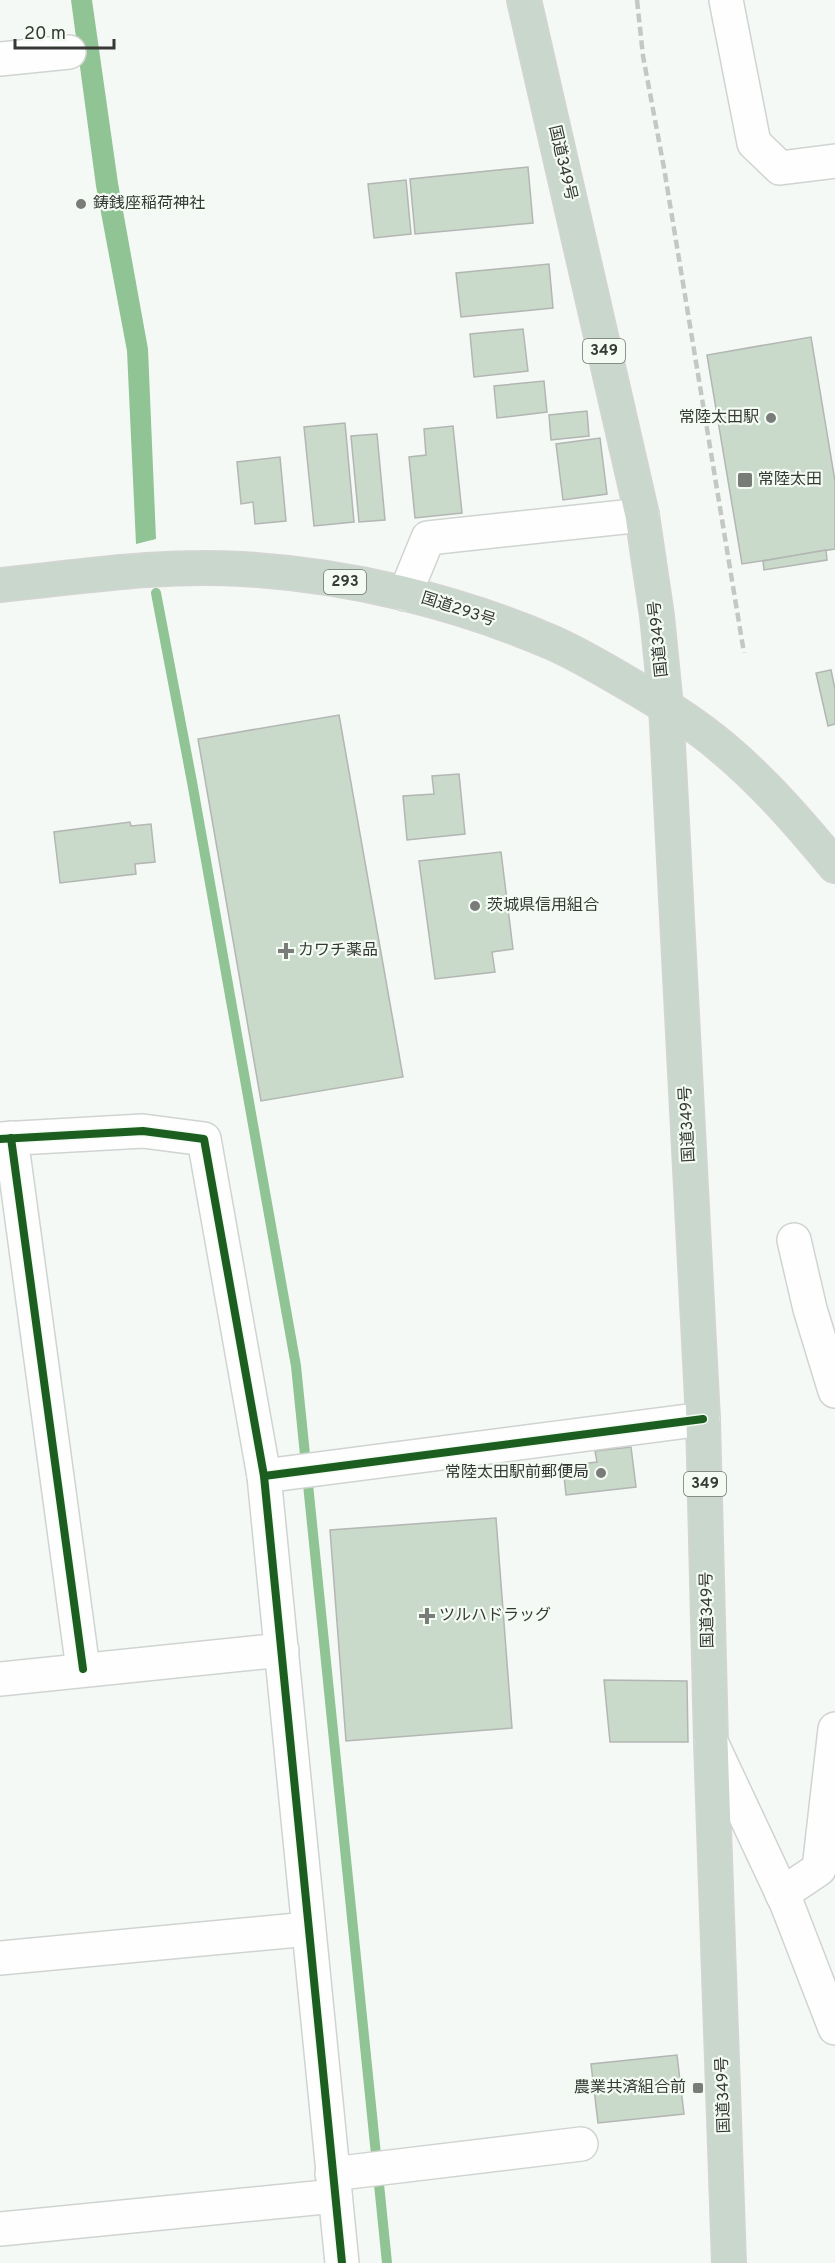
<svg xmlns="http://www.w3.org/2000/svg" width="835" height="2263" font-family="Overpass,'Noto Sans JP',sans-serif">
<style>
.water{fill:#90c494}
.lines{fill:none;stroke-linecap:round;stroke-linejoin:round}
.stream{stroke:#90c494;stroke-width:10}
.building{fill:#c9d9ca;stroke:#b3b6b3;stroke-width:1.5}
.minor-casing{stroke:#d0d4d0;stroke-width:36}
.highway-casing{stroke:#d3d5d3;stroke-width:36}
.minor{stroke:#fefefe;stroke-width:33}
.highway{stroke:#cad7cc;stroke-width:33}
.rail{stroke:#c5c7c5;stroke-width:4.5;stroke-dasharray:9 4.5;stroke-linecap:butt}
.cycleway-casing{stroke:#f3fbf3;stroke-width:11}
.cycleway{stroke:#1b5e20;stroke-width:8}
.poi-dot{fill:#797c79;stroke:#f3fbf3;stroke-width:2}
.labels{text-anchor:middle;dominant-baseline:central;stroke-width:4.5;stroke-linejoin:round;paint-order:stroke}
.shield{fill:#f3fbf3;stroke:#6f736f;stroke-width:1.5}
.shield-label{font-size:15px;font-weight:bold;fill:#363936}
.street-label{font-size:16px;fill:#363936;stroke:#f3fbf3}
.poi-label{font-size:16px;fill:#363936;stroke:#f3fbf3;text-anchor:start}
</style>
<rect width="100%" height="100%" fill="#f5f9f5"/>
<polygon class="water" points="71,0 92,0 118,183 148,349 156,539 136,544 127,351 96,186"/>
<g class="lines">
<polyline class="stream" points="156,593 192,782 296,1366 387,2263"/>
</g>
<g class="building">
<polygon points="528,167 533,223 415,234 410,179"/>
<polygon points="406,180 411,234 374,238 368,184"/>
<polygon points="549,264 553,308 461,317 456,273"/>
<polygon points="523,329 528,371 474,377 470,334"/>
<polygon points="811,337 835,481 835,549 742,564 707,355"/>
<polygon points="544,381 547,412 497,418 494,386"/>
<polygon points="587,411 589,436 551,440 549,415"/>
<polygon points="345,423 354,522 314,526 304,427"/>
<polygon points="453,426 462,513 415,518 409,457 426,455 424,429"/>
<polygon points="377,434 385,520 359,522 351,436"/>
<polygon points="600,438 607,494 563,500 556,444"/>
<polygon points="280,457 286,521 255,524 253,502 241,504 237,462"/>
<polygon points="826,550 827,560 764,570 763,561"/>
<polygon points="831,670 835,689 835,724 828,726 816,673"/>
<polygon points="339,715 403,1077 261,1101 198,739"/>
<polygon points="459,774 465,834 407,840 403,796 434,794 432,776"/>
<polygon points="130,822 131,826 151,824 155,862 135,864 136,874 60,883 54,832"/>
<polygon points="501,852 513,949 492,952 495,972 435,979 419,861"/>
<polygon points="631,1447 636,1487 566,1495 563,1466 597,1462 595,1451"/>
<polygon points="496,1518 512,1728 346,1741 330,1530"/>
<polygon points="604,1680 687,1681 688,1742 610,1742"/>
<polygon points="677,2055 684,2114 598,2123 591,2064"/>
</g>
<g class="lines">
<defs>
<g id="minor">
<polyline points="726,0 754,143 780,168 835,161"/>
<polyline points="0,59 69,52"/>
<polyline points="405,594 428,538 642,515"/>
<polyline points="11,1138 83,1669"/>
<polyline points="0,1139 143,1131 204,1139 264,1476 342,2263"/>
<polyline points="794,1240 810,1309 835,1391"/>
<polyline points="264,1476 703,1419"/>
<polyline points="0,1679 282,1650"/>
<polyline points="711,1742 787,1904 835,2028"/>
<polyline points="782,1894 819,1869 835,1729"/>
<polyline points="0,1958 308,1929"/>
<polyline points="332,2174 581,2144"/>
<polyline points="0,2229 335,2196"/>
</g>
<g id="highway">
<polyline points="524,0 642,515 657,616 666,706 703,1419 711,1742 729,2263"/>
<path d="M 0,585 C 80,577 161,564 242,569 C 347,575 456,601 553,643 C 578,654 603,669 627,683 C 660,702 694,723 723,748 C 765,783 800,824 835,866"/>
</g>
</defs>
<use href="#minor" class="minor-casing"/>
<use href="#highway" class="highway-casing"/>
<use href="#minor" class="minor"/>
<use href="#highway" class="highway"/>
<polyline class="rail" points="637,0 643,56 664,168 744,653"/>
<defs>
<g id="cycleway">
<polyline points="11,1138 83,1669"/>
<polyline points="0,1139 143,1131 204,1139 264,1476 342,2263"/>
<polyline points="264,1476 703,1419"/>
</g>
</defs>
<use href="#cycleway" class="cycleway-casing"/>
<use href="#cycleway" class="cycleway"/>
</g>
<g class="poi-dot">
<circle cx="81" cy="204" r="6"/>
<circle cx="771" cy="418" r="6"/>
<rect x="737" y="472" width="16" height="16" rx="3"/>
<circle cx="475" cy="906" r="6"/>
<path d="M283 942h6v6h6v6h-6v6h-6v-6h-6v-6h6z"/>
<circle cx="601" cy="1473" r="6"/>
<path d="M424 1607h6v6h6v6h-6v6h-6v-6h-6v-6h6z"/>
<rect x="692" y="2082" width="12" height="12" rx="3"/>
</g>
<g class="labels">
<g class="shield">
<rect x="583" y="339" width="42" height="24" rx="4.5"/>
<rect x="324" y="570" width="42" height="24" rx="4.5"/>
<rect x="684" y="1472" width="42" height="24" rx="4.5"/>
</g>
<g class="shield-label">
<text x="604" y="351">349</text>
<text x="345" y="582">293</text>
<text x="705" y="1484">349</text>
</g>
<g class="street-label">
<text transform="translate(562 163) rotate(77)">国道349号</text>
<text transform="translate(458 610) rotate(18)">国道293号</text>
<text transform="translate(659 639) rotate(-96)">国道349号</text>
<text transform="translate(688 1124) rotate(-93)">国道349号</text>
<text transform="translate(708 1610) rotate(-91)">国道349号</text>
<text transform="translate(724 2095) rotate(-92)">国道349号</text>
</g>
<g class="poi-label">
<text x="93" y="204">鋳銭座稲荷神社</text>
<text x="759" y="418" text-anchor="end">常陸太田駅</text>
<text x="758" y="480">常陸太田</text>
<text x="487" y="906">茨城県信用組合</text>
<text x="298" y="951">カワチ薬品</text>
<text x="589" y="1473" text-anchor="end">常陸太田駅前郵便局</text>
<text x="439" y="1616">ツルハドラッグ</text>
<text x="686" y="2088" text-anchor="end">農業共済組合前</text>
</g>
</g>
<path d="M15 39v9h99v-9" fill="none" stroke="#363936" stroke-width="3"/>
<text x="24" y="39" font-size="18" fill="#363936" stroke="#f3fbf3" stroke-width="4.5" paint-order="stroke">20 m</text>
</svg>
